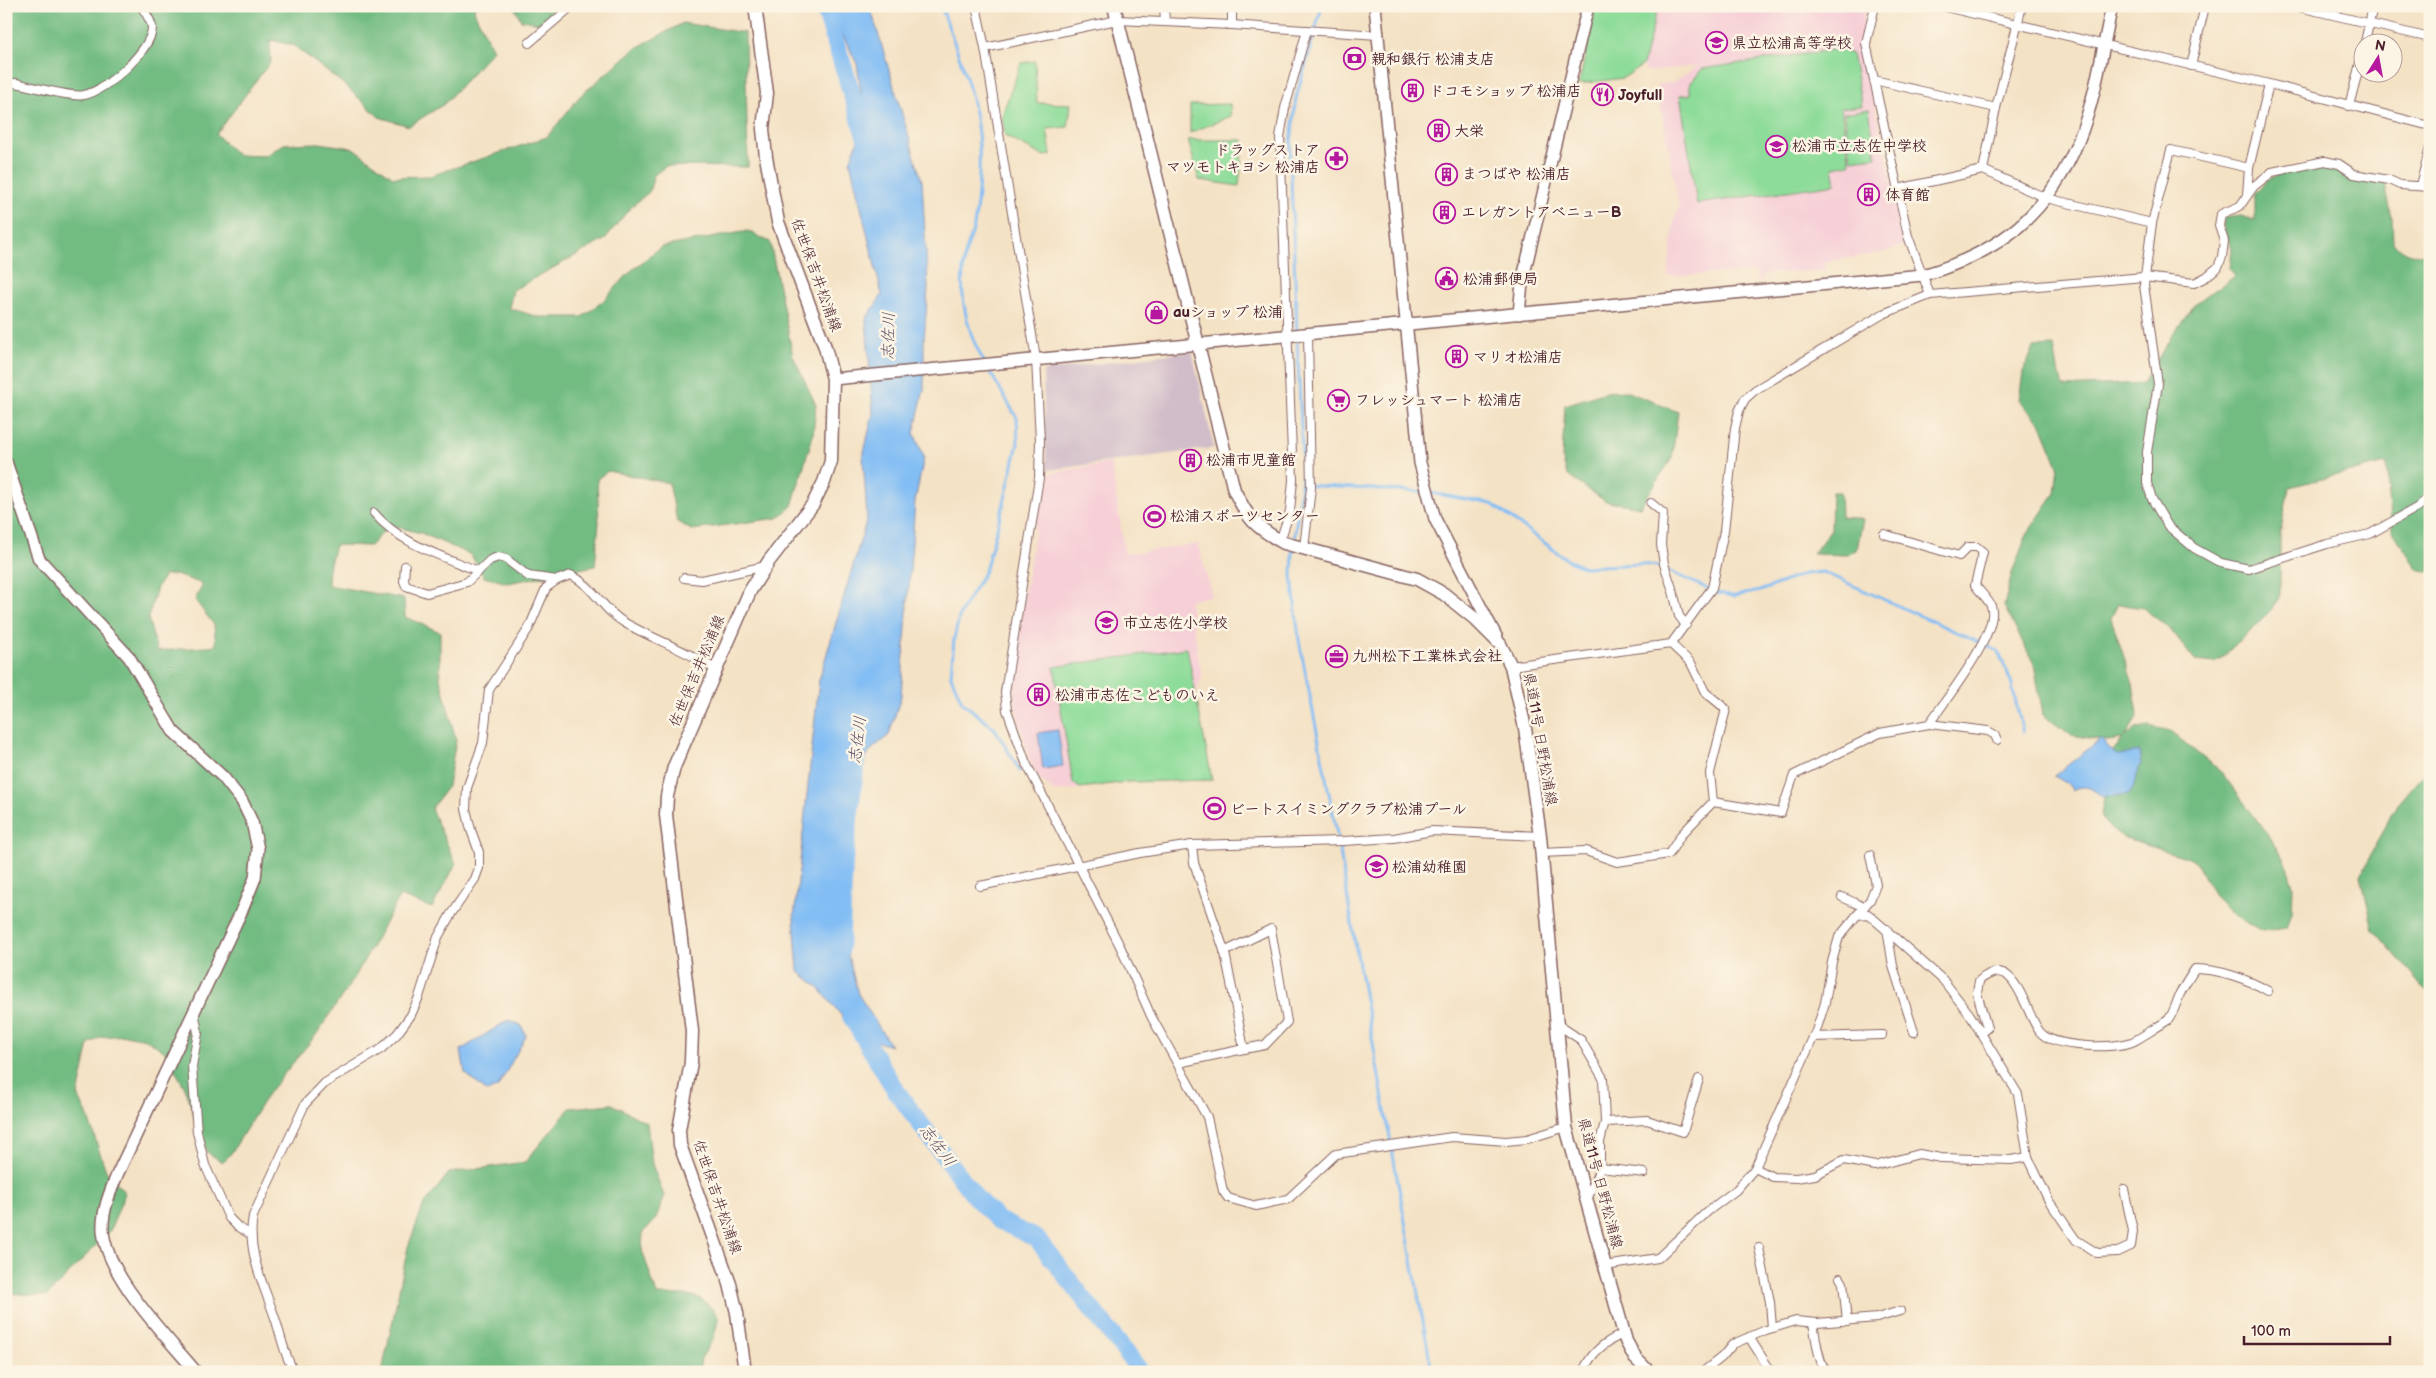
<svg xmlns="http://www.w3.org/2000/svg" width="2436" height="1378" font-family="'Balsamiq Sans','Klee One',sans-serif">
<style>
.built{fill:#f6cfd7}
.industrial{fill:#d1bdc9}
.green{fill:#8edc9a;stroke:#6c7e62}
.forest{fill:#72bc82;stroke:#5e6e56;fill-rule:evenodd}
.water{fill:#82bdf4;stroke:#666e90}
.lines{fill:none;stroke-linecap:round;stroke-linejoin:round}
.stream{stroke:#82bdf4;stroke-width:3}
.river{stroke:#82bdf4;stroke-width:18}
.street-casing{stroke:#866361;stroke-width:10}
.secondary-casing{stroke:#866361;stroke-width:14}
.primary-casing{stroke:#866361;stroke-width:15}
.street{stroke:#fff;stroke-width:8}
.secondary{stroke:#fff;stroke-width:11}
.primary{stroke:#fff;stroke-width:12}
.labels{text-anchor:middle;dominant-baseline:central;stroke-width:5;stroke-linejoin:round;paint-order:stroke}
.poi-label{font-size:15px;font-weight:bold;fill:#4a1f2b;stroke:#fcf5e5;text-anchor:start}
.street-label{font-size:15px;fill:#4a1f2b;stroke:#fcf5e5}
.water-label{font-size:16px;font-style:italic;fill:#5b4e67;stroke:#fcf5e5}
</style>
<rect width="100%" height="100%" fill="#fcf5e5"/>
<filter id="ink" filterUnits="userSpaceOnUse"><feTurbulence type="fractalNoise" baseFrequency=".02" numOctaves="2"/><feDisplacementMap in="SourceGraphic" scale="10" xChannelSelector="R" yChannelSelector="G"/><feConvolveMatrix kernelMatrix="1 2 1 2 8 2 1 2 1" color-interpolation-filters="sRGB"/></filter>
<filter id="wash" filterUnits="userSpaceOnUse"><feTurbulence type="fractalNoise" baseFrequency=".0096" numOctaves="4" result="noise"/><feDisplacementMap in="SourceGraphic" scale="20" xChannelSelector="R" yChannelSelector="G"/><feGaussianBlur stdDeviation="1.12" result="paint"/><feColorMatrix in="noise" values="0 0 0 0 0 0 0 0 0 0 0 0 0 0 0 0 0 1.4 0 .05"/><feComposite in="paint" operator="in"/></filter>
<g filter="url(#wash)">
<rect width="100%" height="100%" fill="#f4e2c5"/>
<g class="built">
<polygon points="1596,6 1865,6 1862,49 1906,244 1885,252 1825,262 1826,270 1763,274 1763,280 1756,280 1755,272 1668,276 1674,221 1679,206 1657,85 1674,82 1699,65 1646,72 1643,65 1623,78 1579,84"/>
<polygon points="1111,463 1125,554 1198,544 1212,596 1189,600 1202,677 1196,692 1212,780 1127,782 1055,792 1038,777 1029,759 1015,706 1015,655 1036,524 1046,474"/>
</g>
<polygon class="industrial" points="1192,351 1214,448 1047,470 1043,375 1044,371"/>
<g class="green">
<polygon points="1596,6 1658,6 1643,65 1623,78 1579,84"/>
<polygon points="1838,49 1852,54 1862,106 1841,108 1850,164 1833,167 1836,184 1697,204 1680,95 1690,95 1690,84 1702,69"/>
<polygon points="1035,61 1037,103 1071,104 1068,127 1047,129 1051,155 1043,156 1005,136 1002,115 1021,63"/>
<polygon points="1230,104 1231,116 1190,133 1190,105"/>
<polygon points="1869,109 1876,157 1851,160 1844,113"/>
<polygon points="1188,140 1243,140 1239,186 1199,180"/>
<polygon points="1187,648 1212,780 1127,782 1080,788 1073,783 1054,667"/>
</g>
<g class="forest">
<path d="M 6,6 L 475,6 L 474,11 L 493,50 L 444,104 L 409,126 L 379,117 L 347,87 L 293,45 L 270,40 L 271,61 L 216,134 L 237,155 L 265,156 L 284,144 L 319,143 L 353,148 L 393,177 L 430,176 L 547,137 L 580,96 L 636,48 L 683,23 L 745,33 L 748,167 L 666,166 L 654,175 L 649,192 L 631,207 L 604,240 L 513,290 L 509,308 L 538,317 L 582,317 L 602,302 L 632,270 L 661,247 L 748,231 L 770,242 L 793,356 L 816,405 L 813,435 L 792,506 L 778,518 L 691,530 L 677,521 L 669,483 L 608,471 L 597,479 L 599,523 L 595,566 L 508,583 L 484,577 L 471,555 L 421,533 L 389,525 L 370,546 L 335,545 L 329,567 L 328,585 L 404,599 L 405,617 L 440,632 L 440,678 L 456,740 L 448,786 L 431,809 L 456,864 L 432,908 L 400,896 L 356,975 L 316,1035 L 269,1092 L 230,1155 L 222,1162 L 207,1152 L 184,1086 L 164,1051 L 146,1039 L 125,1035 L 101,1037 L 89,1044 L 78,1095 L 87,1114 L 106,1171 L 125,1193 L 110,1231 L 47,1296 L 6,1293 ZM 165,575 L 176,575 L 203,584 L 195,600 L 214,625 L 216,646 L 157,651 L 148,618 L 157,587 Z"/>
<polygon points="514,6 557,6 540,23 521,20"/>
<path d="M 2322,165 L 2339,167 L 2344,177 L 2385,183 L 2392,218 L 2393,243 C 2406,253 2414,259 2430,250 L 2430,572 L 2417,569 L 2392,530 L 2386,463 L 2289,487 L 2280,534 L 2280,598 L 2269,613 L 2216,663 L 2195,661 L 2169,628 L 2143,608 L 2118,604 L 2111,618 L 2133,684 L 2138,715 L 2125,737 L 2136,728 L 2149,726 L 2170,731 L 2222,773 L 2277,847 L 2288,868 L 2293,887 L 2292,912 L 2287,928 L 2262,931 L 2235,916 L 2214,896 L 2199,866 L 2189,858 C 2165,849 2107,841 2101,814 L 2113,751 L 2123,739 L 2106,741 L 2071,735 L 2043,715 L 2034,664 L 2004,606 L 2012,573 L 2027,534 L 2055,493 L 2058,466 L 2040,422 L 2019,401 L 2023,372 L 2034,347 L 2054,346 L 2058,370 L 2064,387 L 2143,383 L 2173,334 L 2196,303 L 2235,276 L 2230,268 L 2232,249 L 2223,226 L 2224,218 L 2241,216 L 2255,221 L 2255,193 C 2277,167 2291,173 2322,165 Z"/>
<polygon points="1626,391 1678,412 1672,458 1640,507 1605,501 1567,475 1562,457 1565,405 1606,392"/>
<polygon points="1832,492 1840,492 1841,517 1863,519 1857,549 1848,555 1813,554 1831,529"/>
<polygon points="2430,766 2430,995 2373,929 2361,876 2390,814"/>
<path d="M 612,1104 L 647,1123 L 652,1164 L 664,1196 L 655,1221 L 643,1232 L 642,1250 L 657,1295 C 688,1296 699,1289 719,1318 L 713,1339 L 701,1358 L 699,1372 L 382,1372 L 408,1247 L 423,1206 L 449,1173 L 525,1162 L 570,1108 Z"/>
</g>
<g class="water">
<polygon points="829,6 870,6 922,181 928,287 924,339 924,389 914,433 924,457 915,501 901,696 889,735 871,750 846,787 840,836 838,917 858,994 891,1046 858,1036 819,988 798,971 794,919 819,680 867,518 863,457 873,413 866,319 882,295 850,162 865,121 857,64"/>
<polygon points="1058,730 1063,766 1043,769 1038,733"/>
<path d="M 2101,739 L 2109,749 L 2118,755 L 2140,752 L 2142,764 C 2133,775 2137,784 2130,794 L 2103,797 C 2092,789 2086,783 2072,790 L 2068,784 L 2054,776 Z"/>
<polygon points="508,1020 521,1025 526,1036 498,1087 487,1092 465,1073 461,1050"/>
</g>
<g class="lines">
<g class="stream">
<path d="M 941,6 C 957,51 977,97 979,146 C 980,171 978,201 974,226 C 972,236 967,245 965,255 C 958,292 966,329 984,362"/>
<polyline points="1297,332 1290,152 1296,98 1322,6"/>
<polyline points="987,367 1017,418 1018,443 1004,503 985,571 960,614 954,639 951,676 962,702 995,729 1020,771"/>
<polyline points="1302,485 1425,492"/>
<polyline points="1431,493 1492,504 1569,561 1584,567 1641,564 1657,566 1717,593 1734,596 1760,591 1804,574 1823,572 1998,651 2011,682 2023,732"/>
<polyline points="1294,541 1303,470 1297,338"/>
<polyline points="1293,550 1292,575 1299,640 1337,834 1357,954 1432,1372"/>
</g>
<g class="river">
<polyline points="824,6 870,151"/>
<polyline points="840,952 844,861 857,752"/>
<polyline points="851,1016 896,1091 975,1197 998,1220 1037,1239 1141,1372"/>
</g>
</g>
</g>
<g filter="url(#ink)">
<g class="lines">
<defs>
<g id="street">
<polyline points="976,6 985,48"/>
<polyline points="1164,6 1165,22"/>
<polyline points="1875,6 1866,43 1908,236 1930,295"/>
<polyline points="1941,6 2269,84 2430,126"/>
<polyline points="2295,6 2430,38"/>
<polyline points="1232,25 1232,6"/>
<polyline points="1378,35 1232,25 1117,20 985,48 1036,359 1040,441 1039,478 1005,692 1007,710 1026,763 1120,946 1151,1016 1207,1117 1223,1191 1228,1198 1256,1206 1288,1199 1336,1154 1452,1137 1506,1141 1527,1139 1566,1127"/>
<polyline points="2365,42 2373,6"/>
<polyline points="529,43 572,6"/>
<polyline points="2191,66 2205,6"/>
<polyline points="1874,80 1996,108"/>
<path d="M 6,84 L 16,83 C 30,86 73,98 84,95 C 106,91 153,49 152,27 C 151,20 145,12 141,6"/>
<polyline points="2349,106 2364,48"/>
<polyline points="2249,168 2171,150 2152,223 2144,285 2158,384 2147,452 2147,483 2152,499 2168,526 2194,548 2221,563 2249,569 2327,544 2370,534 2418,507 2430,496"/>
<polyline points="1983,170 1996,108 2022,6"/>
<polyline points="2420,185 2430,148"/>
<polyline points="1898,189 1983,170 2046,198 2152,223"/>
<polyline points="2247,195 2249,168 2269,84"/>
<polyline points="1651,503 1663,513 1661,545 1664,564 1673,591 1679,616 1686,625"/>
<path d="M 374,513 C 400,544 442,556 478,571"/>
<polyline points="1280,541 1290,511 1293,480 1280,137 1285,108 1307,30"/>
<polyline points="1304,548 1311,488 1308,335"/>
<polyline points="405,566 404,581 406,586 427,593 467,582 490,560 498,557 506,559 528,576 557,580"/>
<polyline points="684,578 702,580 766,566"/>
<polyline points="1671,644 1712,588 1724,531 1735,428 1739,411 1745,399 1755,390 1883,314 1930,295 2144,277 2194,283 2206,277 2218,267 2222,257 2224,241 2219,226 2221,214 2240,206 2254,186 2272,172 2325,161 2339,164 2354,174 2389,180 2400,185 2430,187"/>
<polyline points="1511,666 1671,644 1691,663 1705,692 1726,709 1710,773 1713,802 1681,835 1669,854 1617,862 1586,851 1541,853"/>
<polyline points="1929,724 1988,731 1995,735 1997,740"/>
<path d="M 1713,802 L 1781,813 L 1794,775 L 1880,733 L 1929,724 C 1944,702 2001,631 1991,606 C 1988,599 1979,591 1975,585 L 1983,552 L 1977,547 L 1968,547 L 1959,556 L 1884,534"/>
<polyline points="980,886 1140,853 1192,845 1344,841 1394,838 1432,831 1540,836"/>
<polyline points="1842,897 1864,907"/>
<polyline points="1857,915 1870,900 1876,885 1870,855"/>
<polyline points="1887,929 1893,966 1914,1032"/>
<polyline points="1224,952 1271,929 1287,1022 1265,1045 1244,1049"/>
<polyline points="194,1011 198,1033 192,1066 197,1132 205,1165 229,1218 238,1227 250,1234"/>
<polyline points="1557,1024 1581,1040 1603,1078 1605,1122 1600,1142 1600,1168 1587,1200"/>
<path d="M 1980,1033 L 1987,1028 L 1977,993 L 1979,981 C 2015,949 2024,1012 2040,1032 C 2053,1048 2114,1049 2132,1042 C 2137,1040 2165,1022 2168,1020 C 2174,1013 2177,1000 2181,992 C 2185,984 2190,977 2195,969 C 2218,969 2248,979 2268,991"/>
<polyline points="1813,1037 1882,1035"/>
<polyline points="1178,1063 1244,1049 1225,953 1194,863 1192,845"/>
<polyline points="1605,1122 1647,1120 1683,1132 1699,1079"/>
<polyline points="1600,1168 1644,1173"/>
<polyline points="1755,1168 1773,1177 1796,1178 1815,1175 1844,1160 1875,1166 1919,1154 1941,1158 2011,1160 2028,1157"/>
<polyline points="1759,1248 1770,1302 1772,1328"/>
<polyline points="1605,1266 1658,1258 1708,1211 1736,1190 1755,1168 1816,1031 1825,1003 1832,962 1839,937 1857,915 1868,914 1943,980 1970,1015 2018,1094 2028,1157 2049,1201 2076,1240 2097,1253 2118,1252 2131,1246 2133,1231 2124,1189"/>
<polyline points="1840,1278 1843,1283 1847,1321"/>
<path d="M 1813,1323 C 1816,1337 1818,1363 1827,1372"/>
<polyline points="1749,1337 1770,1370"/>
<path d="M 294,1372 C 284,1354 282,1340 276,1321 C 265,1287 246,1253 253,1216 L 305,1104 L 325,1083 L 381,1049 L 397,1034 L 411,1015 L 419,997 L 438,937 L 451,914 L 475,879 L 479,868 L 479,852 L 471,830 L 466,809 L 467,788 L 483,743 L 489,690 L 529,628 L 546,588 L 557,580 L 571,575 C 594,586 603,611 625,623 C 655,640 686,650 715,669"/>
<path d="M 1583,1372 C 1591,1352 1605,1341 1624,1334"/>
<polyline points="1703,1372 1722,1357 1733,1344 1766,1330 1796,1321 1817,1323 1877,1318 1900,1311"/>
</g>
<g id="secondary">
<polyline points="1375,6 1420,463 1435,519 1497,638"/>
<polyline points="1519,314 1522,282 1588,6"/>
<path d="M 833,379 L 1923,275 C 1999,253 2049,214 2079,139 C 2096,97 2102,50 2112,6"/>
<path d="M 6,462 L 39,559 L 129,657 L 173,731 L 223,777 L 242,801 L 252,822 L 258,849 L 255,878 L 242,910 L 117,1175 C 110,1192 102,1211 103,1230 C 106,1276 167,1337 196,1372"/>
</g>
<g id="primary">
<path d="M 1114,6 L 1234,490 C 1248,519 1255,527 1284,543 L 1417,579 L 1444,594 L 1474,618 L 1500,644 L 1511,666 L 1525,728 L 1540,836 L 1566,1127 L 1626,1341 L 1635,1358 L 1649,1372"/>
<polyline points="745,1372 737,1313 730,1284 680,1145 679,1130 691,1062 692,1031 666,815 667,796 674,767 750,591 769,561 813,504 824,482 831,461 833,379 825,347 778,222 766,157 763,129 767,93 755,6"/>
</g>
</defs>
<use href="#street" class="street-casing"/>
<use href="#secondary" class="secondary-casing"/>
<use href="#primary" class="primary-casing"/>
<use href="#street" class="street"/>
<use href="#secondary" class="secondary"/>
<use href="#primary" class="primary"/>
</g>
</g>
<defs>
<symbol id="school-ring" viewBox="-11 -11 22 22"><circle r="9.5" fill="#fcf5e5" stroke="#b5179e" stroke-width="1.5"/><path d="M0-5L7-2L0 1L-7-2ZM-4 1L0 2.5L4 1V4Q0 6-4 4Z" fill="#b5179e"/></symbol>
<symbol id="bank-ring" viewBox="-11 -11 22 22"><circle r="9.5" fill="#fcf5e5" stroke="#b5179e" stroke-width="1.5"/><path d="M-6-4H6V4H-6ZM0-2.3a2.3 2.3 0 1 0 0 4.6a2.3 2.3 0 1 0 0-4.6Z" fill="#b5179e"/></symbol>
<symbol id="building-ring" viewBox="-11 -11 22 22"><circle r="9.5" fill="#fcf5e5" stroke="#b5179e" stroke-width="1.5"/><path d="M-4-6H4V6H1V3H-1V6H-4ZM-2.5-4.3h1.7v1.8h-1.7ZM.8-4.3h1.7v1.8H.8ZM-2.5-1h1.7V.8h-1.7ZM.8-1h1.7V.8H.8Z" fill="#b5179e"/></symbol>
<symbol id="restaurant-ring" viewBox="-11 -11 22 22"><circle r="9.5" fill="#fcf5e5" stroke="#b5179e" stroke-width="1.5"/><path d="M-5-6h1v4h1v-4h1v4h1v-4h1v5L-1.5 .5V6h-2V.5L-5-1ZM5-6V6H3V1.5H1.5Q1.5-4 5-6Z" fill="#b5179e"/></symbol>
<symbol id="pharmacy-ring" viewBox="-11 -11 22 22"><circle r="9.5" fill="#fcf5e5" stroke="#b5179e" stroke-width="1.5"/><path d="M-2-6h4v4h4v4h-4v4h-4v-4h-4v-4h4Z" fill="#b5179e"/></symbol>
<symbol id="civic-ring" viewBox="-11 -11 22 22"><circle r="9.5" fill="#fcf5e5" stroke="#b5179e" stroke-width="1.5"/><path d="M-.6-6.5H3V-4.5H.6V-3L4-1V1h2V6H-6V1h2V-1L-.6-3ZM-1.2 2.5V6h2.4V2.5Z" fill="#b5179e"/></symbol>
<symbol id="shop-ring" viewBox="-11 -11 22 22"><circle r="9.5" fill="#fcf5e5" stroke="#b5179e" stroke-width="1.5"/><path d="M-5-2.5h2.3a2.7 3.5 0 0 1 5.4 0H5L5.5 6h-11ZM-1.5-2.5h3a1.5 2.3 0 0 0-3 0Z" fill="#b5179e"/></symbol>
<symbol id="supermarket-ring" viewBox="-11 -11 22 22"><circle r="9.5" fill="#fcf5e5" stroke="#b5179e" stroke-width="1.5"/><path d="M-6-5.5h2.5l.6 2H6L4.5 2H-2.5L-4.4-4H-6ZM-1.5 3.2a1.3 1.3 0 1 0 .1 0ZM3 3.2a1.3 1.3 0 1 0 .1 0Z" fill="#b5179e"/></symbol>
<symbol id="stadium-ring" viewBox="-11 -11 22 22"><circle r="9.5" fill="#fcf5e5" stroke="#b5179e" stroke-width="1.5"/><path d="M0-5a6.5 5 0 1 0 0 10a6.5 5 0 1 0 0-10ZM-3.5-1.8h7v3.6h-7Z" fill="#b5179e"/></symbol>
<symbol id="office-ring" viewBox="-11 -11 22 22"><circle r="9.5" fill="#fcf5e5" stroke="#b5179e" stroke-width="1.5"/><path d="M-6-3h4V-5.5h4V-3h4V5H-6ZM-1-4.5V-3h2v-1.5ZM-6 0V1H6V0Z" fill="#b5179e"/></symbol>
</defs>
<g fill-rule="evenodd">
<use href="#school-ring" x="1704" y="30" width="25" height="25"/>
<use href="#bank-ring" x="1342" y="46" width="25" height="25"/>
<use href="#building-ring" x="1400" y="78" width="25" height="25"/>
<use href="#restaurant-ring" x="1590" y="82" width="25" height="25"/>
<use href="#building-ring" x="1426" y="118" width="25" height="25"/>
<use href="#school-ring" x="1764" y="134" width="25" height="25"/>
<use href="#pharmacy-ring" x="1324" y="146" width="25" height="25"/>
<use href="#building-ring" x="1434" y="162" width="25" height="25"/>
<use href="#building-ring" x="1856" y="182" width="25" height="25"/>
<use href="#building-ring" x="1432" y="200" width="25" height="25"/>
<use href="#civic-ring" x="1434" y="266" width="25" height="25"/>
<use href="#shop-ring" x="1144" y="300" width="25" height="25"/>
<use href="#building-ring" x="1444" y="344" width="25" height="25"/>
<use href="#supermarket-ring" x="1326" y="388" width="25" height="25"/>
<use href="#building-ring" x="1178" y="448" width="25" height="25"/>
<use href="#stadium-ring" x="1142" y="504" width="25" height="25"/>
<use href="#school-ring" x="1094" y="610" width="25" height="25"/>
<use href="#office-ring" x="1324" y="644" width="25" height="25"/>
<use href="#building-ring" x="1026" y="682" width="25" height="25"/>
<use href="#stadium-ring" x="1202" y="796" width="25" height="25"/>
<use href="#school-ring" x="1364" y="854" width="25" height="25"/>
</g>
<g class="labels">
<g class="poi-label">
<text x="1732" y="43">県立松浦高等学校</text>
<text x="1371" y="59">親和銀行 松浦支店</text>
<text x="1429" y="91">ドコモショップ 松浦店</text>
<text x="1618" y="95">Joyfull</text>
<text x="1454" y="131">大栄</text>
<text x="1792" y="146">松浦市立志佐中学校</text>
<text x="1320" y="150" text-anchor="end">ドラッグストア<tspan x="1320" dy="17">マツモトキヨシ 松浦店</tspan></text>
<text x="1462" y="174">まつばや 松浦店</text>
<text x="1885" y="195">体育館</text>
<text x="1461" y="212">エレガントアベニューB</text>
<text x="1463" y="279">松浦郵便局</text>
<text x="1173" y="312">auショップ 松浦</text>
<text x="1473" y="357">マリオ松浦店</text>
<text x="1355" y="400">フレッシュマート 松浦店</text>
<text x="1206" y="460">松浦市児童館</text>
<text x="1170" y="516">松浦スポーツセンター</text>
<text x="1123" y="623">市立志佐小学校</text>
<text x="1352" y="656">九州松下工業株式会社</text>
<text x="1055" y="695">松浦市志佐こどものいえ</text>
<text x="1230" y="809">ビートスイミングクラブ松浦プール</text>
<text x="1392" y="867">松浦幼稚園</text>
</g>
<g class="street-label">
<text transform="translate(816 275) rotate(70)">佐世保吉井松浦線</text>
<text transform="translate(697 671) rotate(-67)">佐世保吉井松浦線</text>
<text transform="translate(1540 739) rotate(80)">県道11号 日野松浦線</text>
<text transform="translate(1600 1183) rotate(75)">県道11号 日野松浦線</text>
<text transform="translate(717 1197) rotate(71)">佐世保吉井松浦線</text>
</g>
<g class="water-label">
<text transform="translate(889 336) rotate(-89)">志佐川</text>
<text transform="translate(858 740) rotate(-83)">志佐川</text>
<text transform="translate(937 1146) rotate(53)">志佐川</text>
</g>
</g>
<rect width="2436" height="1378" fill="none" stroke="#fcf5e5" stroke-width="25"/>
<g transform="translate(2378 58) rotate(11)"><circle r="24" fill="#fcf5e5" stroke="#b59f9b"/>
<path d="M0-4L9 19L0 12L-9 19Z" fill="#b5179e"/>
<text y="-8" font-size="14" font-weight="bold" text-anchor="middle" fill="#4a1f2b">N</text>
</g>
<path d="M2244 1336v8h146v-8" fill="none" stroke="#4a1f2b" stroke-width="2.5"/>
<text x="2251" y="1336" font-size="15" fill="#4a1f2b" stroke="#fcf5e5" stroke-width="4" paint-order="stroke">100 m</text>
</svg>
